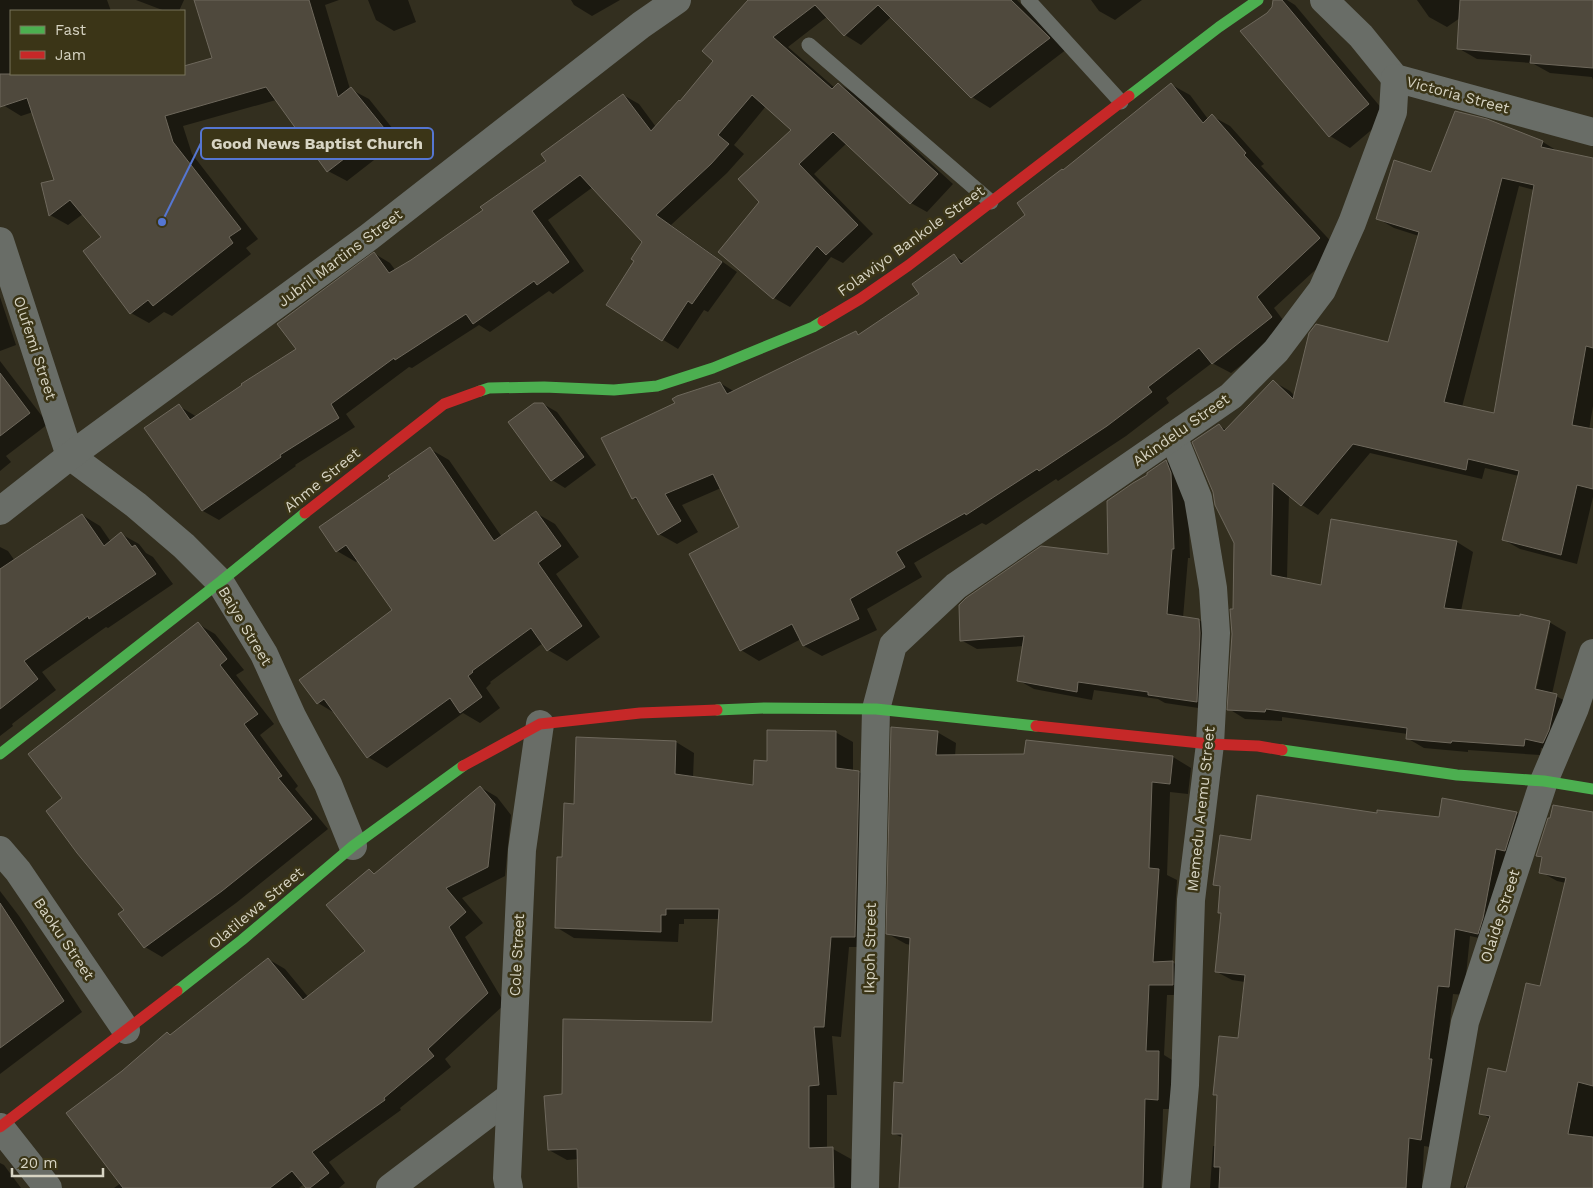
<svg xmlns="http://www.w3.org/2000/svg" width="1593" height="1188" font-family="'Work Sans',sans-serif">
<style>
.shadow{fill:#0007;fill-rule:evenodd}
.building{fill:#4f493d;stroke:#6e685c;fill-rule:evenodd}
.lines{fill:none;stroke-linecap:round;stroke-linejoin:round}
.lane{stroke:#696d67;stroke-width:15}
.street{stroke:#696d67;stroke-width:28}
.fast{stroke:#4caf50;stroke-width:11}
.jam{stroke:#c62828;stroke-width:11}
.labels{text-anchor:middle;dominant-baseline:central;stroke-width:5;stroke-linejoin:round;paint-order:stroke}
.street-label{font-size:15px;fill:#d7d4c3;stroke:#3b3517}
.leader{fill:none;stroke:#5576d2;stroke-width:2}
.callout-dot{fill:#5576d2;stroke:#3b3517;stroke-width:2}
.callout{fill:#3b3517;stroke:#5576d2;stroke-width:2}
.callout-label{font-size:16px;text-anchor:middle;font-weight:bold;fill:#d7d4c3}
</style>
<rect width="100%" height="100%" fill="#332f1f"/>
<g class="shadow">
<polygon points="0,0 107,0 111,11 11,11 11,74 133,74 133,76 141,74 184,74 184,67 213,59 195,0 339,0 325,5 350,89 369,99 401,139 347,181 328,171 276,100 183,126 192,154 258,239 246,248 251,254 172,316 164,312 149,323 131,313 103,237 83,214 68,225 50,215 55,181 33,112 21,116 3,105 0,97"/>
<polygon points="136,0 184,0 179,11 165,11"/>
<polygon points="368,0 408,0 416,22 394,31 376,20"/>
<polygon points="571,0 620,0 592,16 574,5"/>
<polygon points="749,0 1017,0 1067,49 990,108 972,97 891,17 861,45 845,35 828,16 788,47 835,88 839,84 854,93 953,184 927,212 911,203 847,143 814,174 873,234 843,263 831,257 790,307 774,298 761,202 793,130 766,106 734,145 744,154 727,173 671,225 737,272 708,312 704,310 678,349 607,305 635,261 644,242 593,187 548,220 584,271 553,294 549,291 490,332 479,325 412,368 409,367 346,414 355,427 295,465 296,466 219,520 203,511 146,428 179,406 197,417 298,350 375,254 390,263 396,271 485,210 548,161 623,95 639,104 656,127 680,103 715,61"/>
<polygon points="1091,0 1142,0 1115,20 1099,11"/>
<polygon points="1275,0 1287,0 1295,5 1388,116 1350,148 1330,136 1242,31 1268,13 1273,7"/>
<polygon points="1417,0 1593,0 1593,80 1592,77 1550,73 1532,63 1477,59 1458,48 1460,18 1447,27 1429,17"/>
<polygon points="1172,85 1190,95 1208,119 1212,116 1230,126 1264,164 1261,166 1338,249 1274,308 1289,328 1231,373 1212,363 1166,398 1169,403 1126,436 1058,481 1056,479 986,525 982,523 914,563 922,577 867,609 877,630 822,656 804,646 801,639 759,661 741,650 741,528 721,488 682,505 698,532 677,544 659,534 641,503 633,498 603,438 720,383 735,392 856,332 860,335 920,295 954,256 965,262 1027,215 1063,171"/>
<path d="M 1486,120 L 1543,142 L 1559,152 L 1593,160 L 1593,406 L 1589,430 L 1593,431 L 1593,497 L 1577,564 L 1520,549 L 1504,540 L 1519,476 L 1485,468 L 1482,479 L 1370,453 L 1318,515 L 1302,505 L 1289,494 L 1287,579 L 1322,586 L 1332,520 L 1457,542 L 1473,552 L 1461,611 L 1549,622 L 1566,632 L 1552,694 L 1573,705 L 1560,752 L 1541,748 L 1540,755 L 1468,750 L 1468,752 L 1424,748 L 1407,738 L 1408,734 L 1282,717 L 1282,721 L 1245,719 L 1229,709 L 1235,610 L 1235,543 L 1219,426 L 1227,430 L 1274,382 L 1290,391 L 1295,396 L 1389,344 L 1419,236 L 1394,228 L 1377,218 L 1432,173 ZM 1519,186 L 1534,190 L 1495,415 L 1462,407 ZM 1547,626 L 1550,626 L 1535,695 L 1532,695 Z"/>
<polygon points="0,297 16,345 0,351"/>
<polygon points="0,361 48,424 6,456 11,462 0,471"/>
<polygon points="543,404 557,412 596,465 565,488 552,480 509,423"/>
<polygon points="430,449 449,460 502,537 536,513 555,524 579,557 556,574 600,637 567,661 548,650 543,643 490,682 491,683 486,688 500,708 480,723 463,713 387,768 368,757 338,715 318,703 300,680 393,610 358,560 356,562 337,551 392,479"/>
<polygon points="1166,461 1182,471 1187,483 1190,558 1188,558 1183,618 1199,620 1215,629 1212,710 1165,703 1158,699 1094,690 1092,700 1034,689 1018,680 1024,646 977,649 961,640 1110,556 1149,476"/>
<polygon points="82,515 100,526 111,542 121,534 139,544 146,553 153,557 173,584 108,628 106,627 42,672 56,690 12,724 13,726 0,736 0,547 8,551 15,561"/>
<polygon points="198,624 215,634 244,670 236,675 274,724 260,735 298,786 295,789 328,829 236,903 162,957 145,947 120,914 125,910 64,799"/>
<polygon points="835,732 853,742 853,771 859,772 877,782 873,947 849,947 841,1037 832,1036 837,1095 827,1095 827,1149 833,1149 851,1159 852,1188 579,1188 578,1159 567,1160 549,1150 564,1096 713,1023 720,919 684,919 684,924 679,924 678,942 574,938 556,927 563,858 575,805 676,742 694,753 693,778 754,786 768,763"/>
<polygon points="937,732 956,743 955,756 1173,757 1191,768 1188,794 1170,792 1167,875 1177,880 1172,962 1191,973 1191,995 1167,995 1164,1055 1177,1063 1176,1109 1163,1109 1161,1188 900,1188 903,1138 893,1133 904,1084 911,945 906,944 888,934"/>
<polygon points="480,787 497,797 511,815 505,876 462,898 483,923 465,937 505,1004 445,1059 451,1067 400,1108 401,1110 329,1162 345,1183 339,1188 308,1188 304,1184 299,1188 114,1188 121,1183 122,1072 167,1033 172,1036 268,959 285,969 309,998 367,951 370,871 375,874"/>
<polygon points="1443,800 1517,813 1532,822 1493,941 1470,936 1464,995 1453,994 1436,1148 1424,1146 1422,1188 1210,1188 1213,1146 1216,1146 1219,1096 1215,1094 1239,1039 1245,982 1232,980 1217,972 1222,913 1221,888 1214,884 1252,841 1378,815 1440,818"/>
<polygon points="1593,815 1593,1188 1464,1188 1465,1185 1468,1187 1490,1119 1481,1113 1507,1073 1541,987 1566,883 1557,881 1541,872 1543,859 1537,856"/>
<polygon points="0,891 19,916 82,1012 0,1074"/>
<polygon points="0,1163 4,1165 21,1188 0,1188"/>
</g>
<g class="building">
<polygon points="194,0 309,0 338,97 351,87 384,128 327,172 266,87 165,116 173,142 241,229 229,237 233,243 153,306 148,300 130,314 83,251 101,237 70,200 49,216 41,183 54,180 27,98 0,107 0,74 184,74 184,66 212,58"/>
<polygon points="748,0 1011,0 1050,38 971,98 878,5 844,36 815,5 773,37 832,89 838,83 938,174 910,204 833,132 799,164 858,225 826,255 817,246 773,299 718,252 759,202 738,179 791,130 752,95 718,135 729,144 711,164 656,215 722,262 692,304 688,301 662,341 606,305 634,261 631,259 642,242 580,175 532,211 569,262 537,285 534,281 473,324 466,314 395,360 394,358 331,404 339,418 280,455 281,457 202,511 144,428 179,404 190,420 242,385 241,384 296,349 277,324 374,252 389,273 411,260 483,210 480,207 546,161 541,154 623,94 651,131 679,100 680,101 713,61 702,51"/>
<polygon points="1273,0 1282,0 1369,104 1329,137 1240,31 1267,13 1272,7"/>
<polygon points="1460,0 1593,0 1593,68 1530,63 1531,55 1457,49"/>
<polygon points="1171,83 1203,123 1212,114 1246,153 1244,155 1320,238 1257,297 1272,317 1212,364 1199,348 1148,387 1152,392 1107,426 1039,471 1037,469 966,515 965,513 896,552 905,567 850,599 859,619 803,646 792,624 740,651 689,554 739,527 713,474 665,494 681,521 658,535 636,497 632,499 601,438 675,403 672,399 677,396 720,382 727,394 856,331 858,335 919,294 912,284 954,254 961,264 1025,215 1017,203 1062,169 1063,170"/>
<path d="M 1455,111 L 1487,119 L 1543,141 L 1541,147 L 1593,158 L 1593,348 L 1586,346 L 1572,425 L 1593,429 L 1593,489 L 1577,485 L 1561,555 L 1502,540 L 1519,471 L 1468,459 L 1466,470 L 1353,444 L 1301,506 L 1273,483 L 1271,575 L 1321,585 L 1331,519 L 1457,541 L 1444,608 L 1520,616 L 1520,614 L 1550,621 L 1535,689 L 1557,694 L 1549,730 L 1543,743 L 1525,739 L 1524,746 L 1452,741 L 1451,743 L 1406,739 L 1407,728 L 1266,709 L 1265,712 L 1227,710 L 1232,634 L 1230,609 L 1233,609 L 1234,543 L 1215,505 L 1213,492 L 1192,442 L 1219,424 L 1224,431 L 1273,380 L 1293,399 L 1309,333 L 1316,324 L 1388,342 L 1419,232 L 1376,219 L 1394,160 L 1431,172 ZM 1502,178 L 1534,185 L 1494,413 L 1444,402 Z"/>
<polygon points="0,373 30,413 0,436"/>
<polygon points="534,403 543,403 584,457 551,481 508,422"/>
<polygon points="430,447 494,541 536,511 561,546 538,563 582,626 547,651 531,628 472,671 473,672 468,676 482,697 460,713 450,698 367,758 324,699 317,704 299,680 392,610 346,545 336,552 319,527 390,478 388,476"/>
<polygon points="1166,460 1171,473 1174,549 1172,549 1167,614 1199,619 1200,633 1197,702 1148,695 1148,692 1078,682 1077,692 1017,681 1024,636 960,641 959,605 966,598 1041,546 1108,554 1107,501 1133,483 1147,475 1147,473"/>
<polygon points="82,514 104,546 121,532 132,547 135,545 156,574 89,619 88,616 24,661 38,679 0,709 0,569"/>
<polygon points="198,622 227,659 220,665 258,714 244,724 282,776 278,778 312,819 222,891 144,948 118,914 124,910 77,853 46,811 62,798 28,754"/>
<polygon points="891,727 938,731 936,755 1024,754 1026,740 1173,756 1170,784 1152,782 1149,868 1159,869 1153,962 1173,961 1173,985 1149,985 1146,1051 1159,1051 1158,1100 1145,1099 1143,1188 899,1188 902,1134 892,1134 894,1082 903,1083 910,938 886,934"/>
<polygon points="767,730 836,731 836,768 859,771 855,937 831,937 824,1027 814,1027 819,1085 809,1086 809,1148 833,1147 834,1188 578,1188 577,1149 548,1150 544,1096 562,1094 563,1019 712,1022 719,909 666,909 666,915 661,915 661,932 555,928 557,857 562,857 564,803 574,804 576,737 676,741 675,774 753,785 754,760 767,761"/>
<polygon points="480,786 495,804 488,867 446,888 466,912 449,927 488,993 428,1049 434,1056 384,1098 385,1100 312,1152 329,1173 310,1188 306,1188 292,1171 270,1188 123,1188 66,1113 122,1071 167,1032 170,1035 268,958 303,1000 365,951 326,905 369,869 374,874"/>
<polygon points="1257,795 1377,813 1377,810 1439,817 1442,798 1517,812 1505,851 1496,849 1483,918 1478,934 1455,929 1449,987 1438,986 1429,1059 1432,1059 1421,1140 1409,1138 1406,1188 1219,1188 1220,1167 1214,1167 1217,1095 1213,1095 1219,1036 1238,1038 1245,975 1215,972 1221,913 1218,913 1220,886 1213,885 1220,835 1251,840"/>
<polygon points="1553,805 1593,812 1593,1086 1578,1082 1568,1134 1593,1137 1593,1188 1466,1188 1490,1116 1479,1114 1488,1068 1506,1072 1526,983 1540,986 1566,878 1539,873 1542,857 1536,856 1548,818 1550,818"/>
<polygon points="0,903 64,1001 0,1048"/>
</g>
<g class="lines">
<g class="lane">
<polyline points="1028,0 1121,102"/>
<polyline points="809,45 991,202"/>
</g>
<g class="street">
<polyline points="1324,0 1361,36 1395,78 1593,132"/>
<polyline points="0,241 70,456 136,505 184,546 220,582 264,654 292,716 328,784 353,846"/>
<polyline points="1173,436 1198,498 1213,588 1216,633 1210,744 1191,900 1185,1085 1176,1188"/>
<polyline points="0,511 70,456 369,237 641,25 677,0"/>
<polyline points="0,850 18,871 126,1030"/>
<polyline points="0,1127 48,1188"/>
<polyline points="390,1188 510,1097"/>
<polyline points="509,1188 507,1178 522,850 540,724"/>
<polyline points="865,1188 876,709 893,645 956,586 1231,396 1276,351 1322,290 1352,223 1393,112 1395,78"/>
<polyline points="1436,1188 1465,1022 1544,781 1575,708 1593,653"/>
</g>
<g class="fast">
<polyline points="1129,96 1219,27 1258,0"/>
<polyline points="480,391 489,388 544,387 614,390 657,386 713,368 813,327 823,321"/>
<polyline points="717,710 765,708 876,709 1036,726"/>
<polyline points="1282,750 1457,775 1544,781 1593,789"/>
<polyline points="0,754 220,582 305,513"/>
<polyline points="177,991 242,940 353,846 463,766"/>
</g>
<g class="jam">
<polyline points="823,321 860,299 909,265 1129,96"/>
<polyline points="305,513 444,404 480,391"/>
<polyline points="1036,726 1210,744 1258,746 1282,750"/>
<polyline points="463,766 540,724 640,713 717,710"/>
<polyline points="0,1127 177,991"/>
</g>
</g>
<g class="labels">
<g class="street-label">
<text transform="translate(1458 95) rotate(15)">Victoria Street</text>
<text transform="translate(911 241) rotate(-36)">Folawiyo Bankole Street</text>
<text transform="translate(340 258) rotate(-37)">Jubril Martins Street</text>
<text transform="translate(35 348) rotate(72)">Olufemi Street</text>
<text transform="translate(1181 430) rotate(-35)">Akindelu Street</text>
<text transform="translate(322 480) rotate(-39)">Ahme Street</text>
<text transform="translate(245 626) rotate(59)">Baiye Street</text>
<text transform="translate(1201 809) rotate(-84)">Memedu Aremu Street</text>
<text transform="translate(256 908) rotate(-40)">Olatilewa Street</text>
<text transform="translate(1500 916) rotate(-72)">Olaide Street</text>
<text transform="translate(64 939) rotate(56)">Baoku Street</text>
<text transform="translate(870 948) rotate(-89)">Ikpoh Street</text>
<text transform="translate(517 955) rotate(-87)">Cole Street</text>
</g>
</g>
<path class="leader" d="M162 222L201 143"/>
<circle class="callout-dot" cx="162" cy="222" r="5"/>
<rect class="callout" x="201" y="128" width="232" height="31" rx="5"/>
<g class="callout-label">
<text x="317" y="149">Good News Baptist Church</text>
</g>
<rect x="10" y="10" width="175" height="65" fill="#3b3517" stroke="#79755c"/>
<rect x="20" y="26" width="25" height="8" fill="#4caf50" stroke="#79755c"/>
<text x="55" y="35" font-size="15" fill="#d7d4c3">Fast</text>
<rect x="20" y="51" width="25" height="8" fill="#c62828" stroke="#79755c"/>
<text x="55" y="60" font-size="15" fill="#d7d4c3">Jam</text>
<path d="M12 1168v8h91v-8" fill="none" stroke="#d7d4c3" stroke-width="2.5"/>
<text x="20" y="1168" font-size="15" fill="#d7d4c3" stroke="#3b3517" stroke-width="4" paint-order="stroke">20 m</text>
</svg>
